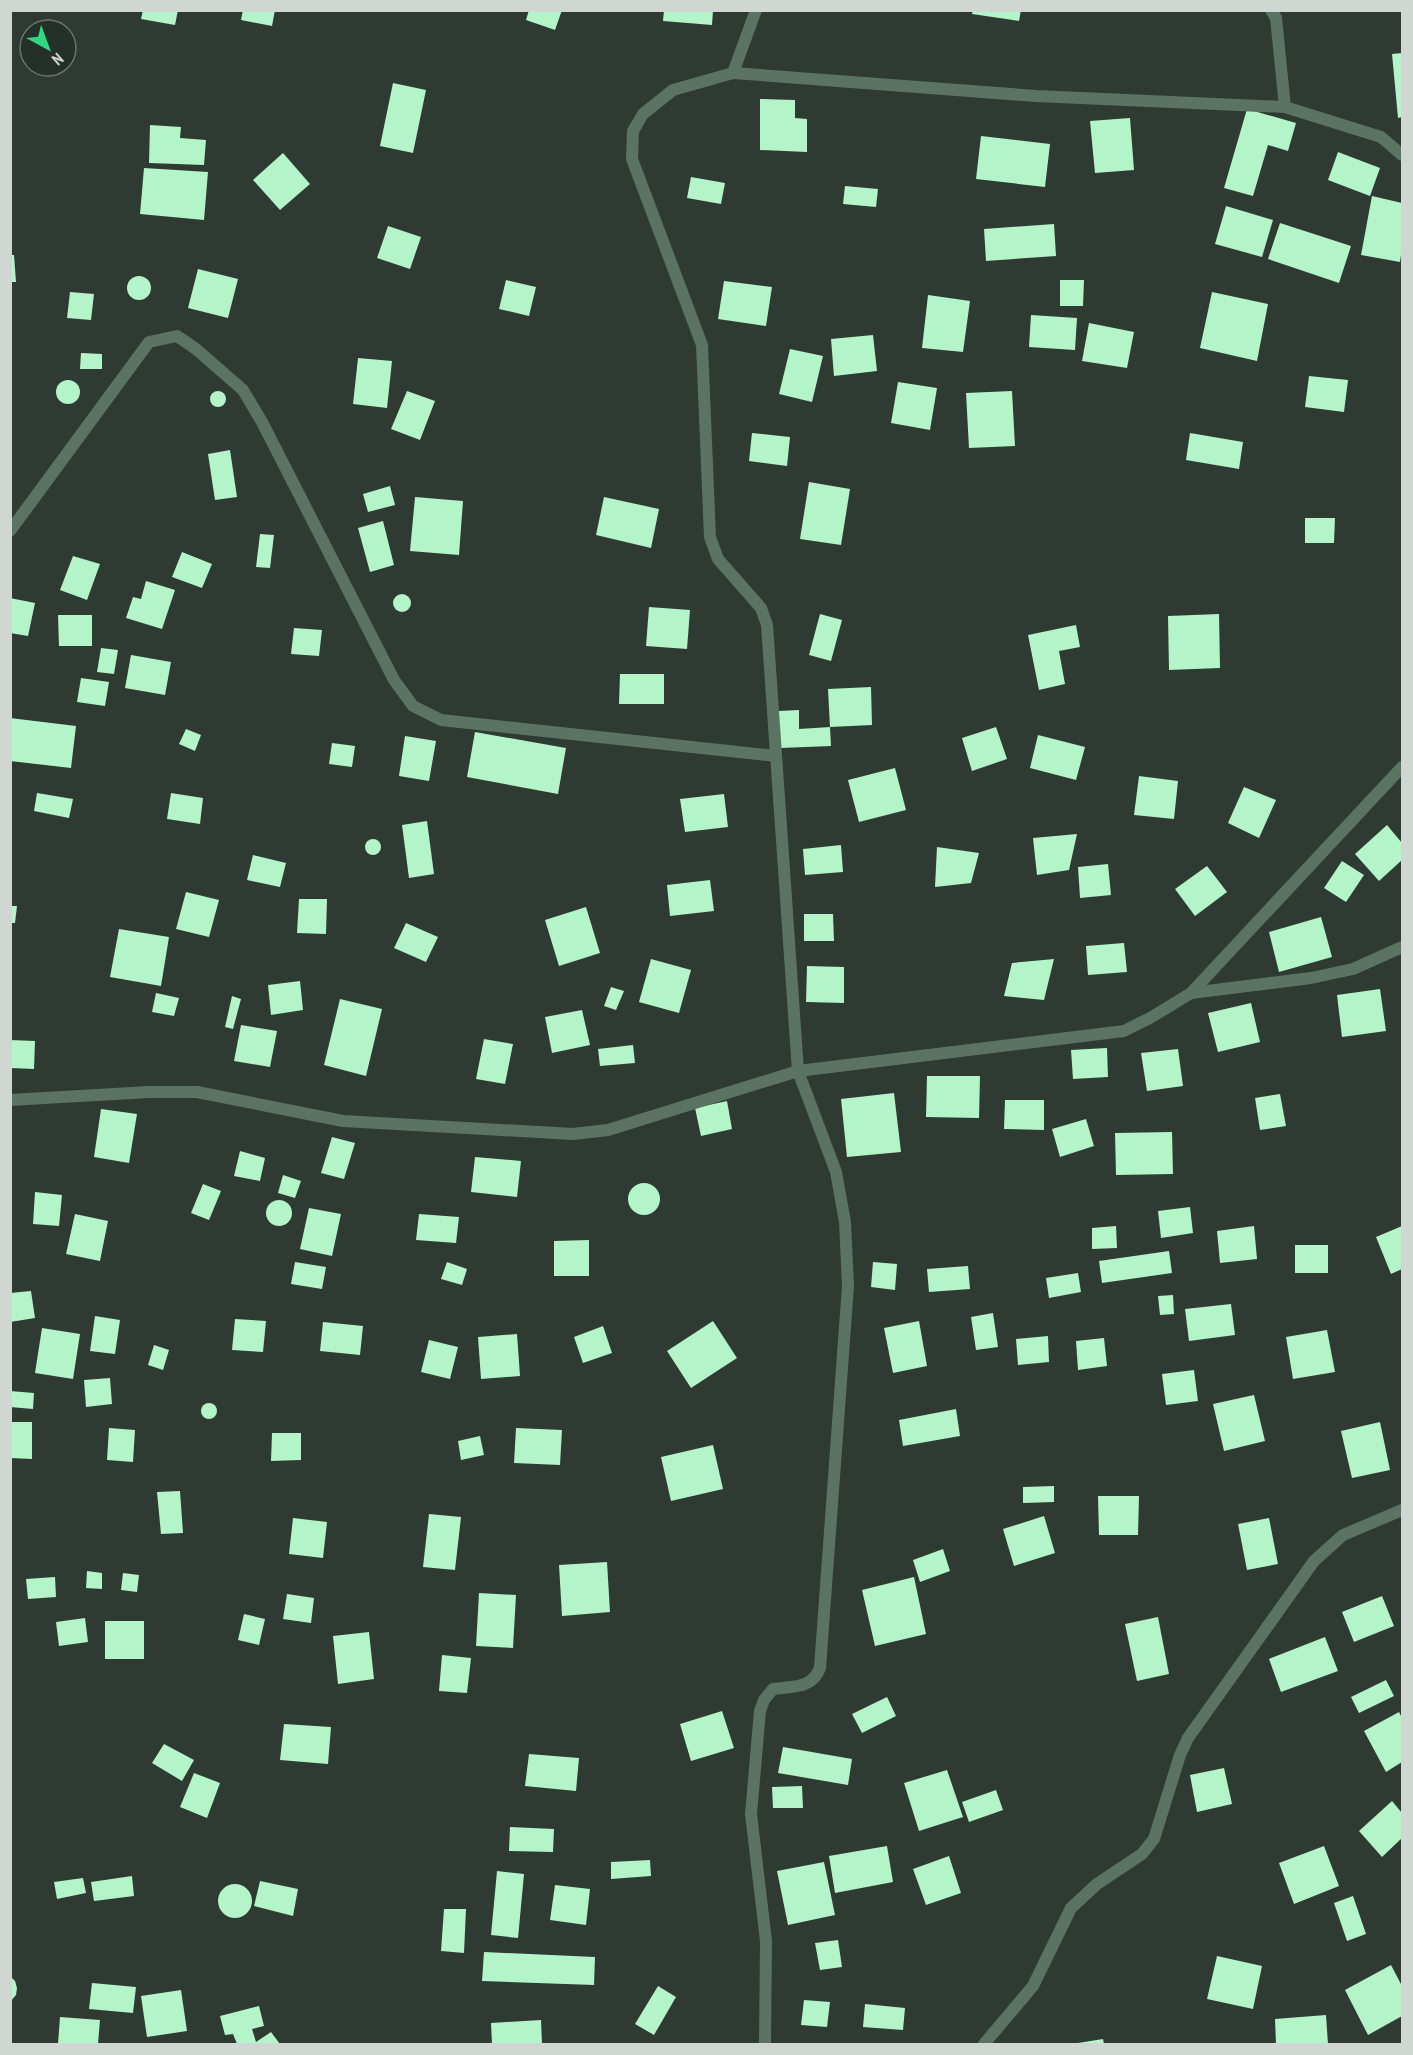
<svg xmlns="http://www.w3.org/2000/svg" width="1413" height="2055" font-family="'PT Sans Narrow',sans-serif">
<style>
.building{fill:#b3f4c8}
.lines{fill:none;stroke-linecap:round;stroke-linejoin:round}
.minor{stroke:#5a7362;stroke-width:12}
</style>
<rect width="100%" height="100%" fill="#2f3a33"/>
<g class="building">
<polygon points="143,10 178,10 175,25 141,19"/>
<polygon points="243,10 275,10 272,26 241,20"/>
<polygon points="529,10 562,10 555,30 526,20"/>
<polygon points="664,10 713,10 712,25 663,21"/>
<polygon points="973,10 1021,10 1019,21 972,14"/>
<polygon points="1402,53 1402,117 1398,118 1392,54"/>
<polygon points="393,83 426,90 413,153 380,146"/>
<polygon points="760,99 795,100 795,118 807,119 807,152 760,150"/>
<polygon points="1247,109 1296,123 1288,151 1268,145 1253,196 1224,188"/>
<polygon points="1130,118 1134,170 1095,173 1090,121"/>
<polygon points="150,125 181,127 180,138 206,140 204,165 149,163"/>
<polygon points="981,136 1050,144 1045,187 976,179"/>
<polygon points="1338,152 1380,168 1370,196 1328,180"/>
<polygon points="283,153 310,184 280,210 253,180"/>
<polygon points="144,168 208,172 204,220 140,214"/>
<polygon points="691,177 725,183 721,204 687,198"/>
<polygon points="845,186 878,189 876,207 843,204"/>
<polygon points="1372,196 1402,203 1402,247 1400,262 1361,255"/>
<polygon points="1226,206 1273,220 1262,257 1215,244"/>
<polygon points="1280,223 1351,246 1339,283 1268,259"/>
<polygon points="1054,224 1056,256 986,261 984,229"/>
<polygon points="388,226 421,237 410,269 377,258"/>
<polygon points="10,255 14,255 16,282 10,282"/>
<polygon points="198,269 238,279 228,318 188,308"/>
<circle cx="139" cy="288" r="12"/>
<polygon points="506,280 536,287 529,316 499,309"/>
<polygon points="1060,280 1084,280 1083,306 1060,306"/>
<polygon points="724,281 772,287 766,326 718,319"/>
<polygon points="70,292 94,294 91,320 67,318"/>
<polygon points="1212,292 1268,304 1257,361 1200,348"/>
<polygon points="928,295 970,301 963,352 922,348"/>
<polygon points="1031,315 1077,318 1075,350 1029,347"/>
<polygon points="1089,323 1134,332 1127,368 1082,361"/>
<polygon points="873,335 877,371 834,376 831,339"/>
<polygon points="790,349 823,356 812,402 779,394"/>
<polygon points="81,353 102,354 102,369 80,369"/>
<polygon points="358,358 392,361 387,408 353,404"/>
<polygon points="1309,376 1348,380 1344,412 1305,407"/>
<circle cx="68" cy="392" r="12"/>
<polygon points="898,382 937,388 930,430 891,423"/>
<circle cx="218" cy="399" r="8"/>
<polygon points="407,391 435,401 420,440 391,429"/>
<polygon points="1012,391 1015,446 969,448 966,393"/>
<polygon points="752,433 790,437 787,466 749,461"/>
<polygon points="1190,433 1243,442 1239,469 1186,460"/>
<polygon points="230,450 237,497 215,500 208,454"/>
<polygon points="809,482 850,489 841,545 800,539"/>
<polygon points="390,486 395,505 368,512 363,494"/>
<polygon points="415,497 463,501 459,555 410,551"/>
<polygon points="604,497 659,509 651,548 596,535"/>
<polygon points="1305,518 1335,518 1334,543 1305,543"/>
<polygon points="383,521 394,565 370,572 358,528"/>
<polygon points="260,534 274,535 270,568 256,567"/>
<polygon points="182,552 212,564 202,588 172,577"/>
<polygon points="73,556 100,564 87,600 60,590"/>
<polygon points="146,581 175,590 162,629 126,618 133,597 141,599"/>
<circle cx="402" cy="603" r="9"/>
<polygon points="10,598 35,603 28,636 10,633"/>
<polygon points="649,607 690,610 687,649 646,646"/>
<polygon points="820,614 842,620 831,661 809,655"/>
<polygon points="1219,614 1220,668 1169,670 1168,616"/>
<polygon points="58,615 92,615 92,646 59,646"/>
<polygon points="1076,625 1080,647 1059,651 1065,684 1039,690 1028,635"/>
<polygon points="294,628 322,630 319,656 291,654"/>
<polygon points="101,648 118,650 114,674 97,672"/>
<polygon points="131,655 171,662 165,695 125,688"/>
<polygon points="620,674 664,674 664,704 619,704"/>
<polygon points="81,678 109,682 105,706 77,702"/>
<polygon points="871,687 872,725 830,727 831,746 780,748 778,711 799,710 799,729 830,727 828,689"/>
<polygon points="10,718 76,726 71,768 10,761"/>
<polygon points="996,727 1007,759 972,771 962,738"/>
<polygon points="186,729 201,735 195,751 179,744"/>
<polygon points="475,732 566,748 558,794 467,777"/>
<polygon points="1038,735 1085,747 1076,780 1030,768"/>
<polygon points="405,736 436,741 429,781 399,776"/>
<polygon points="332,743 355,746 352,767 329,764"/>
<polygon points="895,768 906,810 859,822 848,780"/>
<polygon points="1139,776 1178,781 1174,819 1134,815"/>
<polygon points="1244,787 1276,800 1259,838 1228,823"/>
<polygon points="37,793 73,799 69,818 34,811"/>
<polygon points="171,793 203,798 200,824 167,819"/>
<polygon points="724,794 728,827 685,832 680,799"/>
<polygon points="427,821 434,874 409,878 402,825"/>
<polygon points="1387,825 1402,843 1402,860 1379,881 1355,854"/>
<polygon points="1077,834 1069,870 1037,875 1033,838"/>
<circle cx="373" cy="847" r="8"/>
<polygon points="841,845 843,872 805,875 803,849"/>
<polygon points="937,847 979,853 971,883 935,887"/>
<polygon points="253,855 286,863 280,887 247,880"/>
<polygon points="1342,861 1364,875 1346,902 1324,888"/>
<polygon points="1108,864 1111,895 1080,898 1078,867"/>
<polygon points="1207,866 1227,892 1195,916 1175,889"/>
<polygon points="710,880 714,911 670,916 667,885"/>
<polygon points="186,892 219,900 209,937 176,929"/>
<polygon points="299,899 327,899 326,934 297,933"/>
<polygon points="10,906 17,906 15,923 10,923"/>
<polygon points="586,907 600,953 559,966 545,920"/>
<polygon points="804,914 833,914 834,941 804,941"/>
<polygon points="1321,917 1332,957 1279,972 1269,932"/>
<polygon points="406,923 438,937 426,962 394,948"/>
<polygon points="119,929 169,937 161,986 110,977"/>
<polygon points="1124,943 1127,972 1088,975 1086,946"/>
<polygon points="651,959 691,970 679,1013 639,1002"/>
<polygon points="1054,959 1044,1000 1004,996 1012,963"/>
<polygon points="807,966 844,967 844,1003 806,1002"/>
<polygon points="300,981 303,1010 271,1015 268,985"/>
<polygon points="611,987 624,991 616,1010 604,1006"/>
<polygon points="1380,989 1386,1031 1342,1037 1337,995"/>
<polygon points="156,993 179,998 174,1016 152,1012"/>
<polygon points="232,996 241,999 233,1029 225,1027"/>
<polygon points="340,999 382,1009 366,1076 324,1065"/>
<polygon points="1251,1003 1260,1042 1218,1052 1208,1013"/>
<polygon points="582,1010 590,1045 552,1053 545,1017"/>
<polygon points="241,1025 277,1031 270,1067 234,1061"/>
<polygon points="484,1039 513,1044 505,1084 476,1079"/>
<polygon points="10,1040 35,1041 34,1069 10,1068"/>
<polygon points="633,1045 635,1063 600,1066 598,1049"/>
<polygon points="1107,1048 1108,1077 1073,1079 1071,1050"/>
<polygon points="1178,1049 1183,1086 1147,1091 1141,1053"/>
<polygon points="927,1076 980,1076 979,1118 926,1117"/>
<polygon points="894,1093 901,1152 847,1157 841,1099"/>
<polygon points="1280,1094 1286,1126 1260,1130 1255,1098"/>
<polygon points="1005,1100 1044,1100 1044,1130 1004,1129"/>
<polygon points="727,1101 732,1129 701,1136 695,1108"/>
<polygon points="101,1109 137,1114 129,1163 94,1157"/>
<polygon points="1086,1119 1094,1146 1060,1157 1052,1129"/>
<polygon points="1172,1132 1173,1174 1116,1175 1115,1133"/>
<polygon points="332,1137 355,1143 344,1179 321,1173"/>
<polygon points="240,1151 265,1158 260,1181 234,1176"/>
<polygon points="475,1157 521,1161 517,1197 471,1192"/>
<polygon points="283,1175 301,1181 295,1198 278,1193"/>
<circle cx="644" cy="1199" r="16"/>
<polygon points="203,1184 221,1191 209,1220 191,1213"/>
<polygon points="35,1192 62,1195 59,1226 33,1224"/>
<circle cx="279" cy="1213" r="13"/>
<polygon points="1190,1207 1193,1233 1161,1238 1158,1211"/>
<polygon points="309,1208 341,1214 332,1256 300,1249"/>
<polygon points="75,1214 108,1221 100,1261 66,1254"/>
<polygon points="419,1214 459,1217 456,1243 416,1240"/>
<polygon points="1116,1226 1117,1248 1092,1249 1092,1228"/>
<polygon points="1254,1226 1257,1259 1220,1263 1217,1231"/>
<polygon points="1402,1226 1402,1269 1391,1274 1376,1237"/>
<polygon points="589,1240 589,1276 554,1276 554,1241"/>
<rect x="1295" y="1245" width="33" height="28"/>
<polygon points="1169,1251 1172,1273 1102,1283 1099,1261"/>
<polygon points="295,1262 326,1267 322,1289 291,1284"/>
<polygon points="447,1262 467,1269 462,1285 441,1279"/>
<polygon points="873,1262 897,1264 895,1290 871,1287"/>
<polygon points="968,1266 970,1289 929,1292 927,1269"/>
<polygon points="1078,1273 1081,1292 1049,1298 1046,1278"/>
<polygon points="31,1291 35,1318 10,1322 10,1293"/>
<polygon points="1173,1295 1174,1314 1160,1315 1158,1296"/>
<polygon points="1231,1304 1235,1335 1189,1341 1185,1309"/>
<polygon points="993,1313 998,1347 976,1350 971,1317"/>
<polygon points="95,1316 120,1320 115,1354 90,1351"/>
<polygon points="235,1319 266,1321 263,1352 232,1350"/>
<polygon points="713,1321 737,1358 691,1388 667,1351"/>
<polygon points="919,1321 927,1366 893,1373 884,1328"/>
<polygon points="323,1322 363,1326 360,1355 320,1351"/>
<polygon points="603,1326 612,1353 583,1363 574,1337"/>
<polygon points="42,1328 80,1334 73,1379 35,1373"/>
<polygon points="1327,1330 1335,1372 1293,1379 1286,1337"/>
<polygon points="517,1334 520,1376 481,1379 478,1337"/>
<polygon points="1048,1336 1049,1362 1018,1365 1016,1339"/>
<polygon points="1104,1338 1107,1366 1078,1370 1076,1341"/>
<polygon points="429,1340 458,1347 450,1379 421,1372"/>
<polygon points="154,1345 169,1350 163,1370 148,1365"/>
<polygon points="1194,1370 1198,1401 1166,1405 1162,1374"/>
<polygon points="110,1378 112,1404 86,1407 84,1380"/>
<polygon points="10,1391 34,1393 33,1409 10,1407"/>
<polygon points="1254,1395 1265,1441 1224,1451 1213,1404"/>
<circle cx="209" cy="1411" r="8"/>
<polygon points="956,1409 960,1436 903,1446 899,1420"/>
<polygon points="10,1422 32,1422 32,1459 10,1458"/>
<polygon points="1380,1422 1390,1470 1352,1478 1341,1431"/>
<polygon points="109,1428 135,1430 133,1462 107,1460"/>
<polygon points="516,1428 562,1430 560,1465 514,1463"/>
<polygon points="272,1433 301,1433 301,1460 271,1461"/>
<polygon points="480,1436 484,1455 461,1460 458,1441"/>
<polygon points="713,1445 723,1489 671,1501 661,1457"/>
<polygon points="1054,1486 1054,1502 1023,1503 1023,1487"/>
<polygon points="180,1491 183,1533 161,1534 157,1492"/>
<polygon points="1098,1496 1139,1496 1138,1535 1099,1535"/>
<polygon points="429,1514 461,1517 455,1570 423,1567"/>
<polygon points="1044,1516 1055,1553 1014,1566 1003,1529"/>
<polygon points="293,1518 327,1522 323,1558 289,1554"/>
<polygon points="1269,1518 1278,1564 1247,1570 1238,1524"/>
<polygon points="943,1549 950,1571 920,1582 913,1560"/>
<polygon points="607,1562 610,1612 562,1616 559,1565"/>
<polygon points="87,1571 102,1573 102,1589 86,1588"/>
<polygon points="123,1573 139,1575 137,1592 121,1590"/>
<polygon points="55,1577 56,1597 28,1599 26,1579"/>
<polygon points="914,1577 926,1634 875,1646 862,1590"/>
<polygon points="479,1593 516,1595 513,1648 476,1646"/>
<polygon points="287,1594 314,1598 311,1623 283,1619"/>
<polygon points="1382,1596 1394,1626 1354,1642 1342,1612"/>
<polygon points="244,1614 265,1619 259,1645 238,1640"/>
<polygon points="1158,1617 1169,1674 1137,1681 1125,1624"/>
<polygon points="85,1618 88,1642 59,1646 56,1622"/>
<rect x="105" y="1621" width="39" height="38"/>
<polygon points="369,1632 374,1679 338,1684 333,1636"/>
<polygon points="1325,1637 1338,1671 1281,1692 1269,1659"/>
<polygon points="442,1655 471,1658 467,1693 439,1691"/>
<polygon points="1386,1680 1394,1696 1359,1713 1351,1697"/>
<polygon points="887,1697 896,1716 862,1733 852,1714"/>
<polygon points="722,1711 734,1748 691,1761 680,1724"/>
<polygon points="1399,1712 1402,1718 1402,1762 1386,1772 1364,1731"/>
<polygon points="284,1724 331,1727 328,1764 280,1760"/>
<polygon points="164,1744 194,1760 182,1781 152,1763"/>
<polygon points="783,1747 852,1759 848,1785 778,1773"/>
<polygon points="529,1754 579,1758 576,1791 525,1786"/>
<polygon points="1224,1768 1232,1804 1197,1812 1190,1775"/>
<polygon points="947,1770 963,1817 919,1831 904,1783"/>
<polygon points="194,1773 220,1783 207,1818 180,1807"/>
<polygon points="802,1786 803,1808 773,1808 772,1787"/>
<polygon points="996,1790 1003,1810 969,1822 962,1802"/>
<polygon points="1392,1801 1402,1813 1402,1838 1382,1857 1359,1831"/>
<polygon points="510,1827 554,1829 553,1852 509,1851"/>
<polygon points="887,1846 893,1882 835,1893 829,1856"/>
<polygon points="1324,1846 1339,1886 1294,1904 1279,1863"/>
<polygon points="949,1856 961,1893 926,1905 913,1869"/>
<polygon points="650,1860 651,1876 611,1879 611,1862"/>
<polygon points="824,1862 835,1915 788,1925 777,1871"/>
<polygon points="497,1871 524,1874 518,1938 491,1935"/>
<polygon points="132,1876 134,1896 94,1901 91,1882"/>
<polygon points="83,1878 86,1893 57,1899 54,1882"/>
<polygon points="260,1881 298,1889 293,1916 254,1906"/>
<circle cx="235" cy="1901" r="17"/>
<polygon points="555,1885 590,1889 586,1925 550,1920"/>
<polygon points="1353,1896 1366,1934 1347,1941 1334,1903"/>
<polygon points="444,1909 466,1909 464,1953 441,1951"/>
<polygon points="838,1940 842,1967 820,1970 815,1943"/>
<polygon points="484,1952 595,1957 594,1985 482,1981"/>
<polygon points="1217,1956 1262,1966 1253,2009 1207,1999"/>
<polygon points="1391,1965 1402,1986 1402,2016 1368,2035 1345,1990"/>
<polygon points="10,1976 15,1981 17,1988 16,1995 10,2002"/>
<polygon points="92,1983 136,1987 133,2013 89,2009"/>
<polygon points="658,1986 676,1997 654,2035 635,2024"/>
<polygon points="181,1990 187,2031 147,2037 141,1996"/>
<polygon points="804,2000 830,2002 827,2027 801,2025"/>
<polygon points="865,2004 905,2008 903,2030 863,2027"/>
<polygon points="259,2006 264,2026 252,2029 256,2042 271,2032 280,2044 237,2044 233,2034 225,2035 220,2016"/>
<polygon points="1326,2015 1328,2044 1276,2044 1275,2019"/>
<polygon points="60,2017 100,2020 98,2044 58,2044"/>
<polygon points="541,2020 542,2044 492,2044 491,2023"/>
<polygon points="1103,2039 1104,2044 1078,2044 1078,2043"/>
</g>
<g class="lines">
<g class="minor">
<path d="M 756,10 L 733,73 L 673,90 L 643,114 L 633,131 L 632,159 L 702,345 L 710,537 L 718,559 L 761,608 L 767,625 L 798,1071 L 836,1172 L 845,1222 L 848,1286 L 820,1668 C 812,1689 793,1686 773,1689 L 764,1700 L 760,1711 L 751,1814 L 766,1941 L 765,2044"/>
<polyline points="1271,10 1276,18 1285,107 1381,137 1402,155"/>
<polyline points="733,73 1036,96 1285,107"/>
<polyline points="10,531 149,342 177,336 196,349 243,390 262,422 394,680 413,706 441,720 776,756"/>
<polyline points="1191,993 1311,978 1353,969 1402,947"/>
<polyline points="10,1100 149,1092 197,1092 343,1121 573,1134 608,1130 798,1071 1124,1031 1150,1018 1191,993 1402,767"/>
<polyline points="984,2044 1033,1986 1071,1908 1097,1884 1142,1854 1154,1839 1180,1755 1188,1738 1314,1561 1343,1535 1402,1510"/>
</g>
</g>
<rect width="1413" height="2055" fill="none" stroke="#d0d6d2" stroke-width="24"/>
<g transform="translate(48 48) rotate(139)"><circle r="28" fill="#253029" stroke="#69726d" stroke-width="1.5"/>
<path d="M0-4.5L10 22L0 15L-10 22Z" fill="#30d883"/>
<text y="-9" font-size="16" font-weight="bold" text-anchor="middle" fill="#d0d6d2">N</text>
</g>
</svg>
